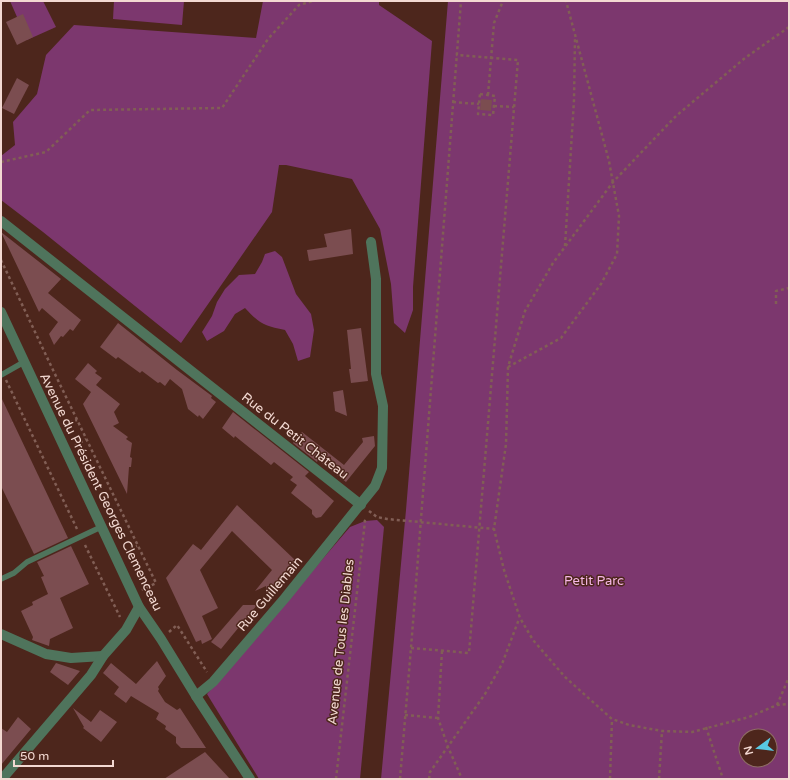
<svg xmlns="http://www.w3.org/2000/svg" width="790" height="780" font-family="'Varela Round',sans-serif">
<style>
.green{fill:#7c376e;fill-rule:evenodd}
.building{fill:#7b4d50}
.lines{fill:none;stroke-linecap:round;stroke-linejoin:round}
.path{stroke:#815e55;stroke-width:2.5;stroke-dasharray:3 3;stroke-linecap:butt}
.lane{stroke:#4f745c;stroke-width:5.5}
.street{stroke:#4f745c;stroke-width:10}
.labels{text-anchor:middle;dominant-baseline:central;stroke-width:3;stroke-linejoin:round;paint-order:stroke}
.street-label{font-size:13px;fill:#f3d9d2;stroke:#4d261c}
.park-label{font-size:13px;fill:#f5b6e5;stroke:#4d261c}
</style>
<rect width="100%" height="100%" fill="#4d261c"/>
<g class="green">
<polygon points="10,1 43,1 56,27 27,40"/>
<polygon points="114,1 184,1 182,25 113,19"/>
<polygon points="263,1 379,1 379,5 432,41 413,287 413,310 405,333 394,323 391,284 380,229 352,179 286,165 279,165 272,212 181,343 43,232 1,200 1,156 15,145 13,122 37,94 46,55 74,25 256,38"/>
<path d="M 448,1 L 789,1 L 789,779 L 381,779 L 406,510 ZM 746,736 L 770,736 L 770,760 L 746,760 Z"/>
<path d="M 275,251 L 282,257 L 296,294 L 311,314 L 314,330 L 310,357 L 298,361 L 293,344 L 285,330 C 264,326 260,324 245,308 L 235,314 L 224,331 L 207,341 L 202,332 L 212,316 L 217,302 L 225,289 L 239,275 L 255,274 L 262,262 L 265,254 Z"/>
<polygon points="377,520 384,527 360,779 259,779 207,694 350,527 365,521"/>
</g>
<g class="building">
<polygon points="23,14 33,37 17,45 6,22"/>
<polygon points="17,78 29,85 14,114 2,108"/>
<polygon points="481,99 492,100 491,111 480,110"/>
<polygon points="351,229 353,254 309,261 307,250 327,247 324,234"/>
<polygon points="1,232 61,279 48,293 81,320 73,331 70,329 63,337 61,336 54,345 49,334 58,322 42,308 39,312"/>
<polygon points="118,323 177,370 212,396 211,398 216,402 203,419 199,415 198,417 188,409 182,389 170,379 165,386 160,382 158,383 142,371 140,373 118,357 116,359 100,347"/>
<polygon points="361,328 368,381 351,383 349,369 351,369 347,330"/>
<polygon points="88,363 97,371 95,373 102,378 96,385 120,404 114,412 119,423 113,426 128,437 126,439 132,443 130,457 132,458 131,467 129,467 127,494 83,404 91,392 75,379"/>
<polygon points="343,390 347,416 335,411 333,392"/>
<polygon points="1,397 68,538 34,554 1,486"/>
<polygon points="233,412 309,472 305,476 334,501 321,517 316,518 312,514 312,510 291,493 297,485 290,480 293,477 274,462 271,465 235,436 234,438 222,428"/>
<polygon points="302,432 344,465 363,442 362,438 374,436 375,446 346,482 318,460 317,462 293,443"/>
<polygon points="237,505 295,560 266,594 266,586 255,591 272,570 232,531 200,570 218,608 202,616 212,639 202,644 201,640 196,642 166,578 193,544 201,550"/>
<polygon points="71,546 89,584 60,598 73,628 50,639 49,646 32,640 33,637 21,611 33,605 32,602 48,594 41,577 44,576 37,562"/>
<polygon points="243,605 257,605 221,649 211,642"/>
<polygon points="157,661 166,676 158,687 159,689 158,691 165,702 177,710 180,708 206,748 181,748 176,743 176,737 165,729 166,726 156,719 159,713 131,696 126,703 114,694 119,687 103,673 111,663 136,684"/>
<polygon points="56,663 80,671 68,685 50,672"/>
<polygon points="73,708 91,722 100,710 117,722 101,742 83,728 84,727"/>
<polygon points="18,717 31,729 1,765 1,728 7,732"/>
<polygon points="205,752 230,779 164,779"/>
</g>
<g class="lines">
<g class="path">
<polyline points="789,27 745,58 676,116 613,182 553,263 525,311 508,367 506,444 494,529 504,570 520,618 533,640 565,677 612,719 629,725 662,731 692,732 749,717 777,705 789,704"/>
<polygon points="480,94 495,96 493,115 478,114"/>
<polyline points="488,95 494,23 503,1"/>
<polyline points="453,102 479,104"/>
<polyline points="494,106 514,107"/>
<polyline points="1,162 46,152 90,110 222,108 268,39 299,5 313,1"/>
<polyline points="565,246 574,100 575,38"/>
<polyline points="1,260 53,370 156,583 142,590"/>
<polyline points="776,304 776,291 789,288"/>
<polyline points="508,367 561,338 601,284 617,254 619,216 609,161 566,1"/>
<polyline points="6,380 77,529"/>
<polyline points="64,425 77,420"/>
<polyline points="75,446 86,439"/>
<polyline points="369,511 377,517 387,519 494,529"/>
<polyline points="85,545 120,617"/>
<polyline points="125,551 137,546"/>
<polyline points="169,632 177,625 207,672"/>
<polyline points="411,648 469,653 518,60 456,55"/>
<polyline points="442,651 438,718 448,747 462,779"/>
<polyline points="777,705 789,677"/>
<polyline points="405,715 438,718"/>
<polyline points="706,727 723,779"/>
<polyline points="336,779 365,521 362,519"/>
<polyline points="400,779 411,648 461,1"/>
<polyline points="429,779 430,772 485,694 502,664 519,619"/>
<polyline points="610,779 612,719"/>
<polyline points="659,779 662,731"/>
</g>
<g class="lane">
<polyline points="1,375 24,362"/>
<polyline points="1,579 14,573 27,562 101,527"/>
</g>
<g class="street">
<polyline points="1,221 361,505"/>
<polyline points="1,312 139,607 161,639 196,696 250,779"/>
<polyline points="1,634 46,654 71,658 103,656"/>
<polyline points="196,696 213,682 285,598 375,486 382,468 383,406 376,374 376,279 371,242"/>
<polyline points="2,779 91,675 103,656 126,630 139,607"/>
</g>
</g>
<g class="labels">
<g class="street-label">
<text transform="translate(295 436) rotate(38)">Rue du Petit Château</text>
<text transform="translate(101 492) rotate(64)">Avenue du Président Georges Clemenceau</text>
<text transform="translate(270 594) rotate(-50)">Rue Guillemain</text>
<text transform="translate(341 642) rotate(-84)">Avenue de Tous les Diables</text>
</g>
<g class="park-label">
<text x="594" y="581">Petit Parc</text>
</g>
</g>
<rect width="790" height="780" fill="none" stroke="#f3d9d2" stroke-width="4"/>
<g transform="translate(758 748) rotate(255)"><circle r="19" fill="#4d261c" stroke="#8f6e65"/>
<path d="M0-3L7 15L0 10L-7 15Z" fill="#58c9e3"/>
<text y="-6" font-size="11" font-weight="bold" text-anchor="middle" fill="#f3d9d2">N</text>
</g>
<path d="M14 760v6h99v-6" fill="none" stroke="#f3d9d2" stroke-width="2"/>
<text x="20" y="760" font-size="12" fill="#f3d9d2" stroke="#4d261c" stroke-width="3" paint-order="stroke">50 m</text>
</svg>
